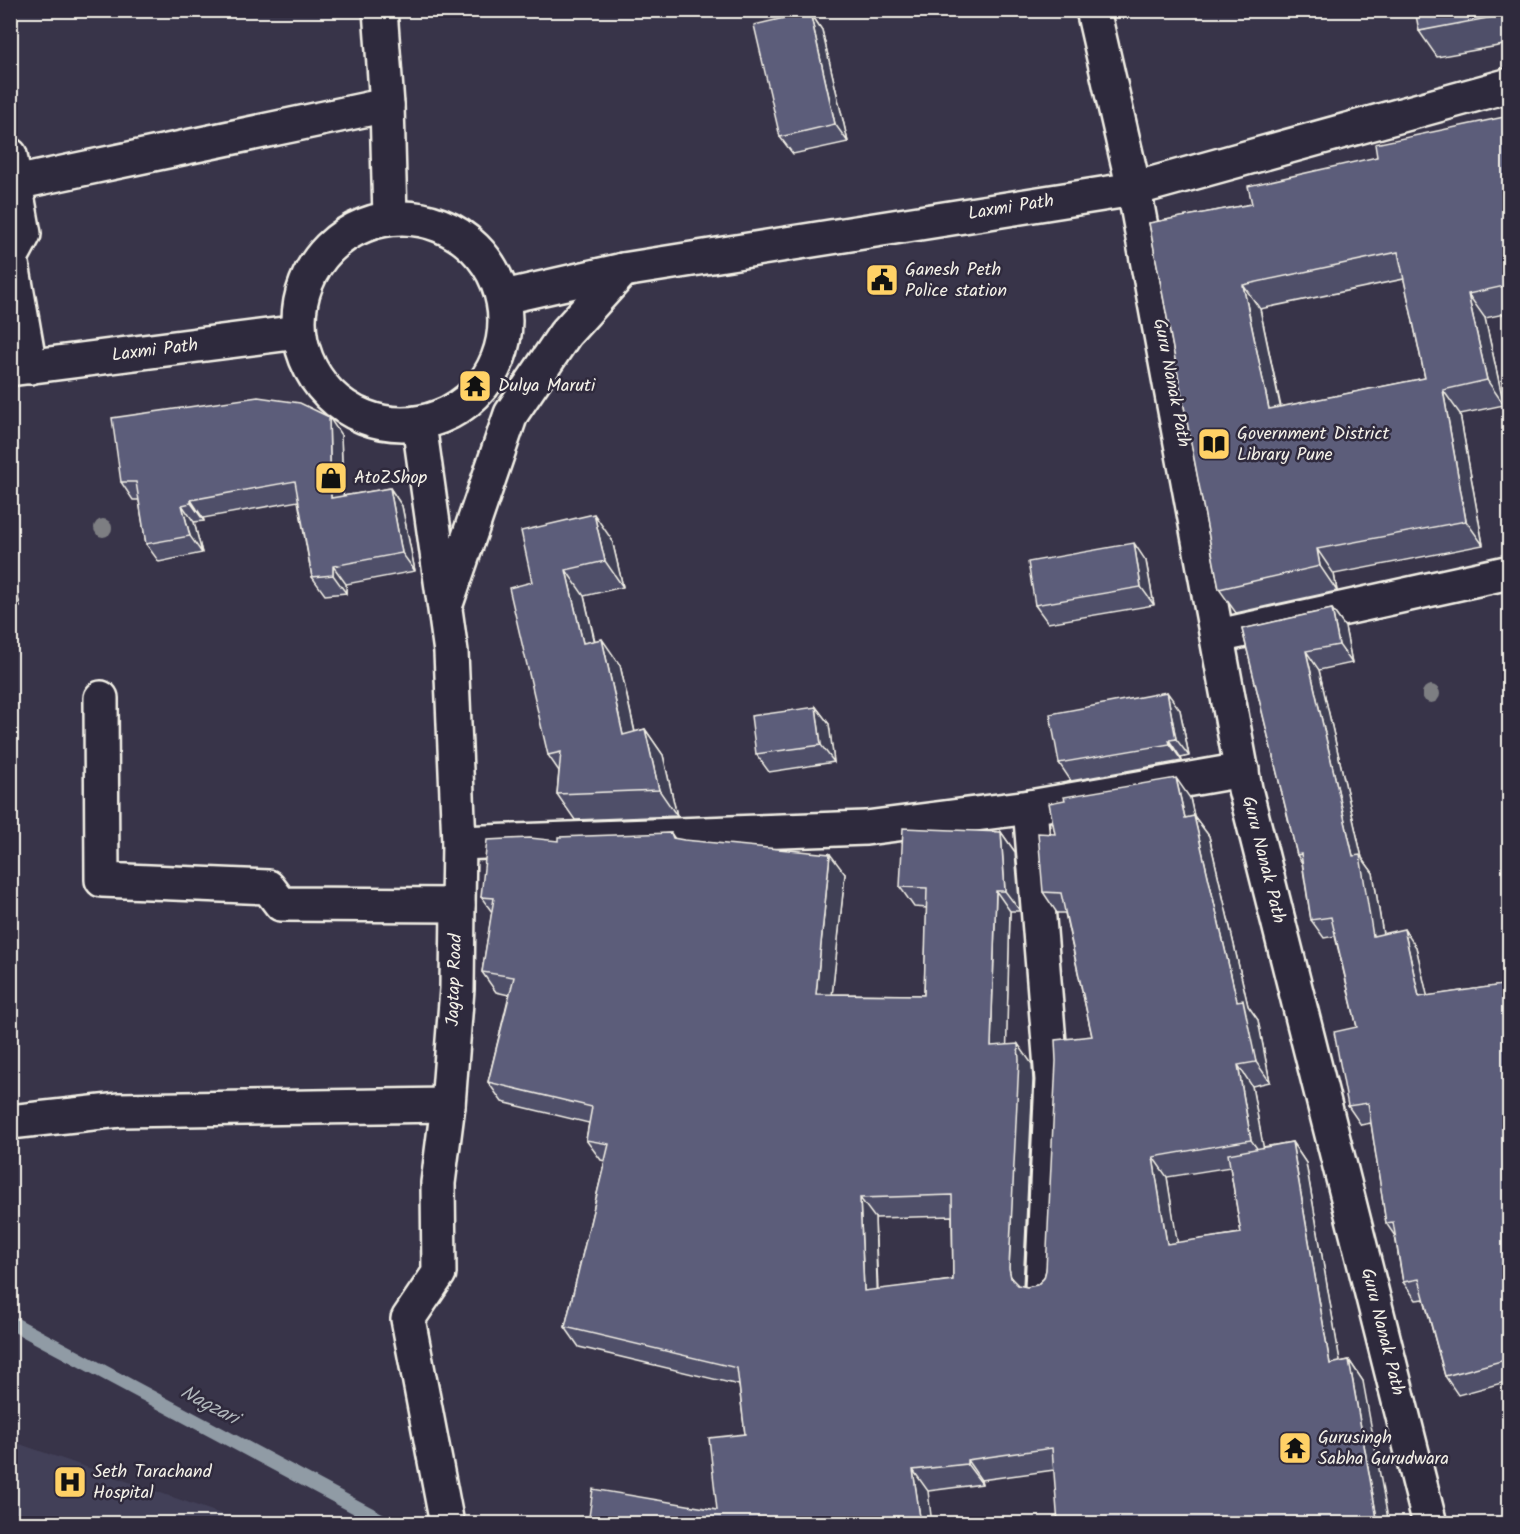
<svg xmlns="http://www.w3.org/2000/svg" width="1520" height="1534" font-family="Kalam,sans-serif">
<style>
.built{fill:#434058}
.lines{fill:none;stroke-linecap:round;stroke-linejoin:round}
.stream{stroke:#909ba5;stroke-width:14}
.minor-casing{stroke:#f4f1e8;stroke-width:38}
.minor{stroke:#2f2a3d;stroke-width:33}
.tree{fill:#7d7e82}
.wall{fill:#4f5069;stroke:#f4f1e8;stroke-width:1.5;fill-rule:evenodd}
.shaded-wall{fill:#404155;stroke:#f4f1e8;stroke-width:1.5}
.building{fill:#5c5d7a;stroke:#f4f1e8;stroke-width:1.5;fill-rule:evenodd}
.labels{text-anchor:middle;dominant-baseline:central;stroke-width:5;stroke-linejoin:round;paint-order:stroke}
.street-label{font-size:18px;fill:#f4f1e8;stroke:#2f2a3d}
.poi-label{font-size:18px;fill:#f4f1e8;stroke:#2f2a3d;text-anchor:start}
.water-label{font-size:20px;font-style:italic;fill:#b1b7bb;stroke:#2f2a3d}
</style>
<rect width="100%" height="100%" fill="#383449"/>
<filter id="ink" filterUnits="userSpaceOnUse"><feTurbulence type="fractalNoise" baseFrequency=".0167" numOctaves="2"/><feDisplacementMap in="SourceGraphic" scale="12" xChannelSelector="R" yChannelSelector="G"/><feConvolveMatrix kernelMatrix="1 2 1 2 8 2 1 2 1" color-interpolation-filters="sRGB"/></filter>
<g filter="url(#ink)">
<polygon class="built" points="11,1441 247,1523 11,1523"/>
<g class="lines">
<polyline class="stream" points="10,1322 388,1524"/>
<defs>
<g id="minor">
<polyline points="380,10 387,105 390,218"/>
<polyline points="1093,10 1134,189 1245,789 1430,1524"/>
<polyline points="10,155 24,234 11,258 30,367"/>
<polyline points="15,183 387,105"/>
<circle cx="402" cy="321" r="103"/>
<polyline points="504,297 623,270 1134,189 1510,85"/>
<polyline points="10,369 299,332"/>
<polyline points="419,424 451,652 459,843 458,905 457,989 448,1105 438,1183 439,1273 408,1319 447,1524"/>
<polyline points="447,601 511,414 565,334 623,270"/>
<polyline points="1218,636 1510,572"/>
<polyline points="101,698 102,880 268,887 281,904 458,905"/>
<polyline points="1030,807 1052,1080 1042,1289"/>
<polyline points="459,843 866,828 1030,807 1242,770"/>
<polyline points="10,1122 120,1110 448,1105"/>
</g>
</defs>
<use href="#minor" class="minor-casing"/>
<use href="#minor" class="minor"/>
</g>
<g class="tree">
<circle cx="103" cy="528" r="9"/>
<circle cx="1431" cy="694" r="9"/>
</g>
<g class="wall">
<polygon points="1509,10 1509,44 1437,57 1419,31"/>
<polygon points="810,12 822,30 848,142 793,154 780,137"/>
<path d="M 1509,116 L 1509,313 L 1485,318 L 1504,405 L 1460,414 L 1483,545 L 1334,574 L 1337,591 L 1236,613 L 1219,589 L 1149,223 L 1252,204 L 1377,157 ZM 1404,279 L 1425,378 L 1281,407 L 1260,309 Z"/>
<polygon points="341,435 343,496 390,488 402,506 415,571 346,584 346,593 325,595 312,577 298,501 203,518 204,521 194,522 202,553 159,562 146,544 139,500 133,500 121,482"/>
<polygon points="612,540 623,587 584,596 595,641 620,665 635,732 645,729 663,755 677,816 575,820 557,794 559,771 548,755 532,582"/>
<polygon points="10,561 20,607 10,609"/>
<polygon points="1146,561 1154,605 1048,623 1035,605"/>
<polygon points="1332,609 1345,627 1352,663 1319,670 1362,858 1373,873 1383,934 1416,947 1427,996 1509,984 1509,1381 1458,1395 1445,1376 1424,1299 1416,1300 1403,1282 1395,1236 1386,1223 1371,1123 1361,1125 1348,1106 1357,1027 1335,936 1324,938 1311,920 1302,863 1297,855 1242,629"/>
<polygon points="816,707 829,724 834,762 769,772 756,754"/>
<polygon points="1180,710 1189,756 1181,758 1182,761 1071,781 1059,763"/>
<path d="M 1190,798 L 1194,816 L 1209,836 L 1248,1006 L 1258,1020 L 1270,1082 L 1252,1086 L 1263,1147 L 1292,1142 L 1306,1163 L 1340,1362 L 1349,1360 L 1363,1381 L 1054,1470 L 981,1480 L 982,1484 L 928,1491 L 717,1510 L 745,1434 L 739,1385 L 579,1347 L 565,1327 L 605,1161 L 601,1160 L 586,1140 L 589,1123 L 502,1102 L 488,1082 L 509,995 L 496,992 L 482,972 L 492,912 L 481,897 L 558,841 L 671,833 L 675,839 L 845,874 L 832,994 L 924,995 L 927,908 L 914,907 L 900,887 L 1001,832 L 1015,852 L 1020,911 L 1010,911 L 1006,1045 L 1032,1064 L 1033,1080 L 1023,1286 L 1027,1287 L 1037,1285 L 1044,1278 L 1046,1270 L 1092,1036 L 1065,913 L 1057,913 L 1043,892 L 1055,834 ZM 1230,1167 L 1241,1233 L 1177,1243 L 1167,1177 ZM 952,1216 L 953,1280 L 878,1290 L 875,1218 Z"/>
</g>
<g class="shaded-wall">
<polygon points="810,12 822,30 848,142 835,124"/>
<polygon points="1243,285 1260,309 1286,434 1269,409"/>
<polygon points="1468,294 1485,318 1504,405 1487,380"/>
<polygon points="1443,390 1460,414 1483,545 1466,521"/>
<polygon points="329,417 341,435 344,516 331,498"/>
<polygon points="390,488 402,506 415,571 402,553"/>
<polygon points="191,500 203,518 204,521 191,503"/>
<polygon points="182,505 194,522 202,553 190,536"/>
<polygon points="594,514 612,540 623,587 605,561"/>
<polygon points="1134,543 1146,561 1154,605 1141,587"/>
<polygon points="1317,549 1334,574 1337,591 1320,566"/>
<polygon points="10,561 20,607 10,594"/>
<polygon points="333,566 346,584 346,593 333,575"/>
<polygon points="566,570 584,596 601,669 583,643"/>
<polygon points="1332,609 1345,627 1352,663 1339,645"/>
<polygon points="602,639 620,665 641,760 623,735"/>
<polygon points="1306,651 1319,670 1362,858 1373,873 1386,954 1373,936 1353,856"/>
<polygon points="1167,692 1180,710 1189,756 1176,739"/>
<polygon points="816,707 829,724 834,762 821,745"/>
<polygon points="645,729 663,755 677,816 659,790"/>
<polygon points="1169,740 1181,758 1182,761 1170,744"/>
<polygon points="1176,778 1190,798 1199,838 1185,818"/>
<polygon points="1194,816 1209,836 1248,1006 1258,1020 1270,1082 1256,1062 1237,1001"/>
<polygon points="1001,832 1015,852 1020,911 1005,891"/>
<polygon points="830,854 845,874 830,1015 816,994"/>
<polygon points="996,891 1010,911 1006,1067 991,1046"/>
<polygon points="1404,929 1416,947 1432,1016 1419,997"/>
<polygon points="1018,1044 1032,1064 1033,1080 1023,1289 1026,1298 1011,1278 1009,1268"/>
<polygon points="1238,1065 1252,1086 1266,1161 1251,1140"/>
<polygon points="1292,1142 1306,1163 1344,1384 1330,1364"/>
<polygon points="1153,1157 1167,1177 1181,1265 1167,1244"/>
<polygon points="860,1198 875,1218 878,1312 864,1291"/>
<polygon points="1349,1360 1363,1381 1389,1524 1378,1524"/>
<polygon points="967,1460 981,1480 982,1484 967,1464"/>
<polygon points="913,1470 928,1491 932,1524 921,1524"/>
</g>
<g class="building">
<polygon points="1415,10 1509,10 1509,14 1419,31"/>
<polygon points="810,12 835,124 780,137 754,25"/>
<path d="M 1509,116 L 1509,285 L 1468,294 L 1487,380 L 1443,390 L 1466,521 L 1317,549 L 1320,566 L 1219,589 L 1149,223 L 1252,204 L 1248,186 L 1377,157 L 1375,144 ZM 1398,252 L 1425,378 L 1269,409 L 1243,285 Z"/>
<polygon points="258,397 300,403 329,417 331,498 390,488 402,553 333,566 333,575 312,577 295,481 191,500 191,503 182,505 190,536 146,544 136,482 121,482 112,418"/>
<polygon points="594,514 605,561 566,570 583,643 602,639 623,735 645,729 659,790 557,794 561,752 548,755 509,588 532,582 521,531"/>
<polygon points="1134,543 1141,587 1035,605 1028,562"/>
<polygon points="1332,609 1339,645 1306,651 1353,856 1360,855 1373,936 1404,929 1419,997 1509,984 1509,1359 1445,1376 1419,1279 1403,1282 1393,1222 1386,1223 1368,1103 1348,1106 1334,1032 1357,1027 1331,917 1311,920 1301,854 1297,855 1242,629"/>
<polygon points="1167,692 1176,739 1169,740 1170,744 1059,763 1050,714"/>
<polygon points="816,707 821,745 756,754 751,716"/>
<path d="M 1176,778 L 1185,818 L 1194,816 L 1237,1001 L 1243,1000 L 1256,1062 L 1238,1065 L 1251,1140 L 1153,1157 L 1167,1244 L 1241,1233 L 1228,1154 L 1292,1142 L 1330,1364 L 1349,1360 L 1378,1524 L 1058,1524 L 1052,1448 L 967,1460 L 967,1464 L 913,1470 L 921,1524 L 588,1524 L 593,1489 L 717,1510 L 709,1438 L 745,1434 L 737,1368 L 565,1327 L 609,1144 L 586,1140 L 592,1107 L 488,1082 L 514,977 L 482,972 L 494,898 L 481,897 L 487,840 L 530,838 L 558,841 L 558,837 L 671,833 L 673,838 L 684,840 L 830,854 L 816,994 L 924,995 L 927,888 L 900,887 L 903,828 L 1001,832 L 1005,891 L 996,891 L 991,1046 L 1018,1044 L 1019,1060 L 1009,1268 L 1011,1278 L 1018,1285 L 1027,1287 L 1037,1285 L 1044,1278 L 1046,1270 L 1056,1061 L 1055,1040 L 1092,1036 L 1061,893 L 1043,892 L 1038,833 L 1055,834 L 1049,803 L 1065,800 L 1064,797 ZM 952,1195 L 953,1280 L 864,1291 L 860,1198 Z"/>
</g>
</g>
<defs>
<symbol id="civic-square" viewBox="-11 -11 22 22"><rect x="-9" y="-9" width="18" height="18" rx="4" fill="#ffd166" stroke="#2f2a3d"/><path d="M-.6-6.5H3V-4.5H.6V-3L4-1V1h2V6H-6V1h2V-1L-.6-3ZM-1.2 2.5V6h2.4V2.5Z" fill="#111"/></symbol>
<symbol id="temple-square" viewBox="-11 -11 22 22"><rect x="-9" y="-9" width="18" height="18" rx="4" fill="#ffd166" stroke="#2f2a3d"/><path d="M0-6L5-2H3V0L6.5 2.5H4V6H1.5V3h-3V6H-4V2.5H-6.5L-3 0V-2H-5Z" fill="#111"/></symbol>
<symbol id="library-square" viewBox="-11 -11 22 22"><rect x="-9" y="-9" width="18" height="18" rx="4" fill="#ffd166" stroke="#2f2a3d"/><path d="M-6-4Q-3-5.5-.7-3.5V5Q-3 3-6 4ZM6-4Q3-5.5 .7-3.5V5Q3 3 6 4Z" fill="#111"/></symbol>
<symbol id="shop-square" viewBox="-11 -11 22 22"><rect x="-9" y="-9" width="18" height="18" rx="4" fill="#ffd166" stroke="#2f2a3d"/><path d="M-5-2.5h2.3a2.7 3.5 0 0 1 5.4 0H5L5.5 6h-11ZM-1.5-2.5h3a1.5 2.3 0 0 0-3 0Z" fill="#111"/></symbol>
<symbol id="hospital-square" viewBox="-11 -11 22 22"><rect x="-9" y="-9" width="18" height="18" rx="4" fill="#ffd166" stroke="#2f2a3d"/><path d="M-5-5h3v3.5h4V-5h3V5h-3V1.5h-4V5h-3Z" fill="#111"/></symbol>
</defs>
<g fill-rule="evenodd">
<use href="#civic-square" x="863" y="261" width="38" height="38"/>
<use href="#temple-square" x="456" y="367" width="38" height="38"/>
<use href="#library-square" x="1195" y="425" width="38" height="38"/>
<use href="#shop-square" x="312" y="459" width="38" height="38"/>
<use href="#temple-square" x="1276" y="1429" width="38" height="38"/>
<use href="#hospital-square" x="51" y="1463" width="38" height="38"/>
</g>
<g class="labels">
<g class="street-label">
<text transform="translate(1011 208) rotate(-9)">Laxmi Path</text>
<text transform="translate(155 351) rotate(-7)">Laxmi Path</text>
<text transform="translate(1171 383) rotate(79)">Guru Nanak Path</text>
<text transform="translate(1263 860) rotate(76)">Guru Nanak Path</text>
<text transform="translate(455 980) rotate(-88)">Jagtap Road</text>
<text transform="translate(1382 1332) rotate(76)">Guru Nanak Path</text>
</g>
<g class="poi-label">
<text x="905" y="270">Ganesh Peth<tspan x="905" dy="21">Police station</tspan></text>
<text x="498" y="386">Dulya Maruti</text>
<text x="1237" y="434">Government District<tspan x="1237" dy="21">Library Pune</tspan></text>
<text x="354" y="478">AtoZShop</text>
<text x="1318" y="1438">Gurusingh<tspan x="1318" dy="21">Sabha Gurudwara</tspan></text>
<text x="93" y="1472">Seth Tarachand<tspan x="93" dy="21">Hospital</tspan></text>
</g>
<g class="water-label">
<text transform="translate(209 1406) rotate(28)">Nagzari</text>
</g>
</g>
<rect width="1520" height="1534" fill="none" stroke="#2f2a3d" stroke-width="36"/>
<rect x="18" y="18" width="1484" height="1498" fill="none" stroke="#f4f1e8" stroke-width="2" filter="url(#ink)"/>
</svg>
